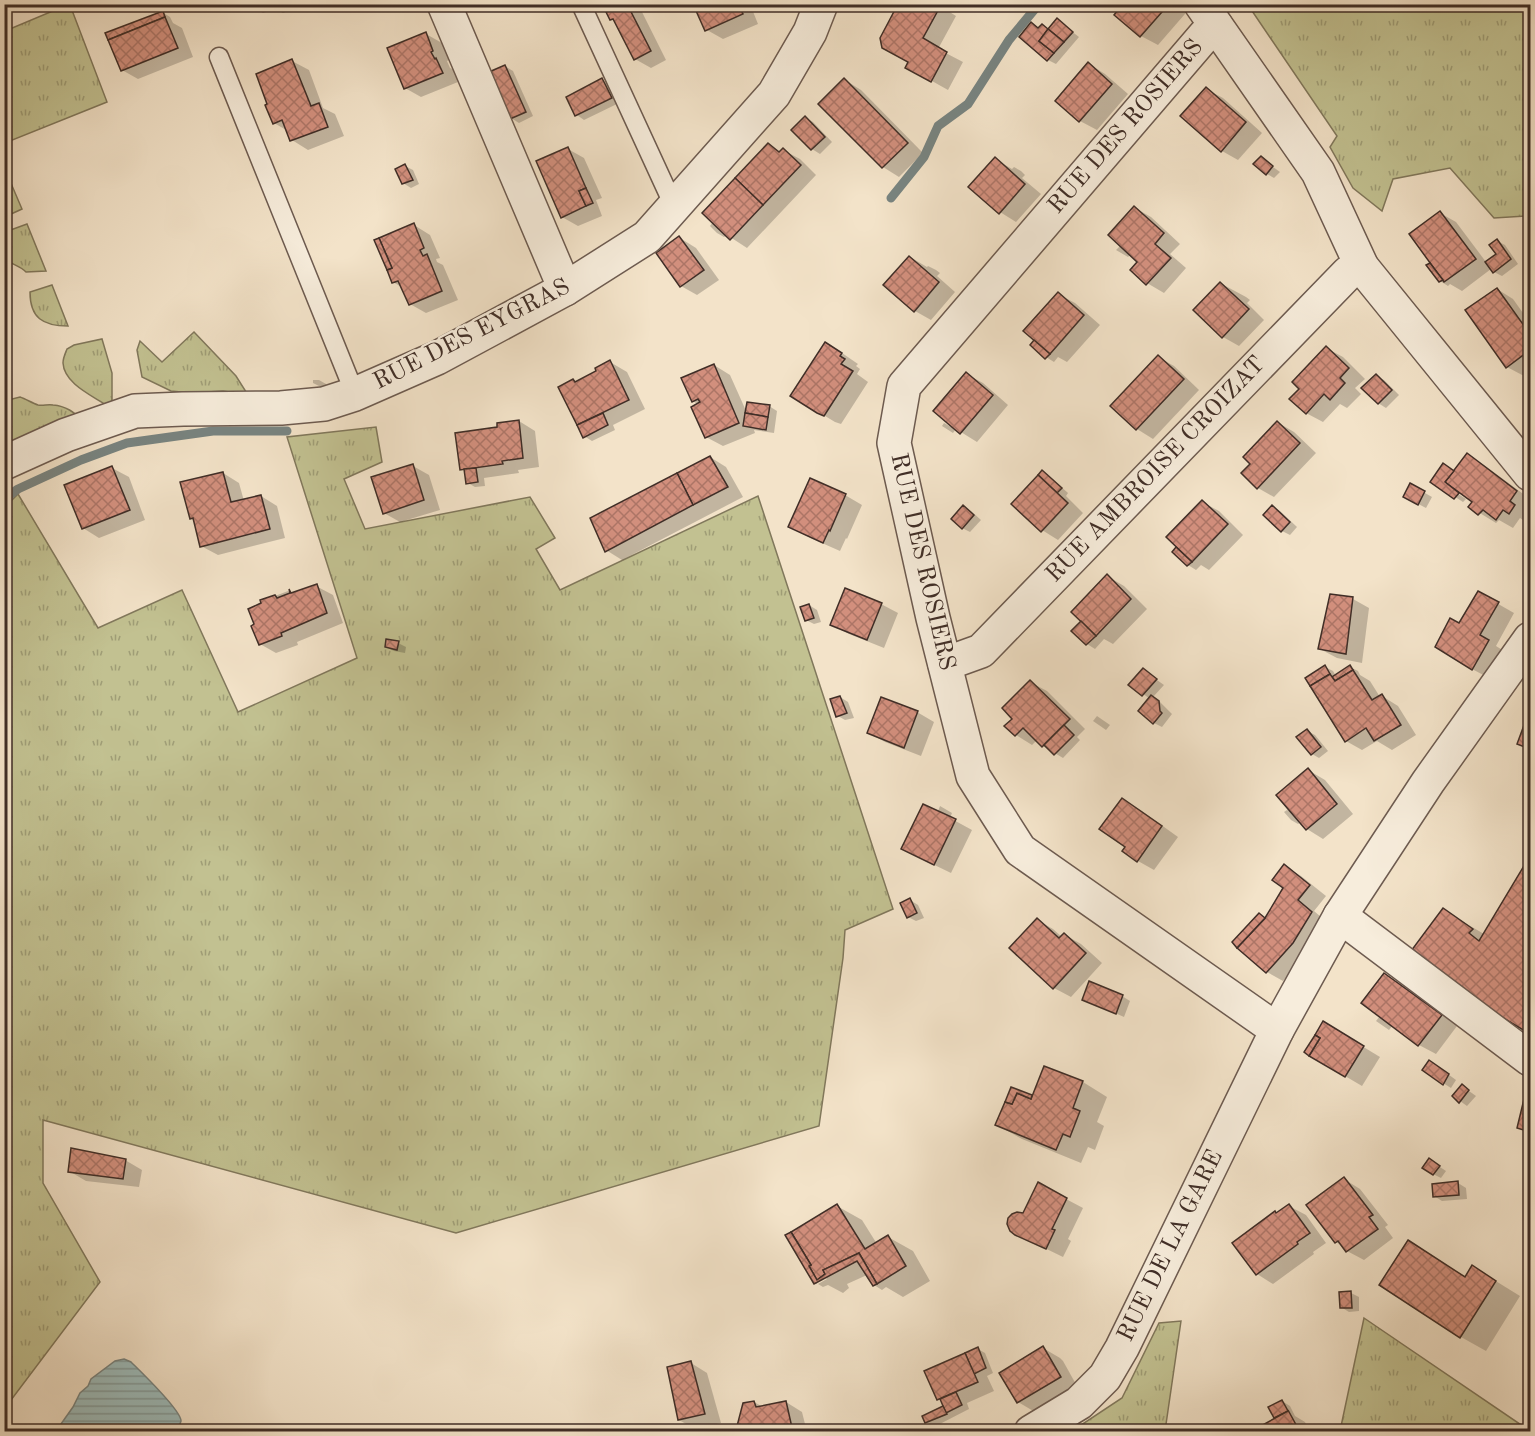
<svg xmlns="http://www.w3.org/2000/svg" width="1535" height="1436" font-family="'Old Standard TT',serif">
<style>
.grass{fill:url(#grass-tufts);stroke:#81785c;stroke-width:1.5}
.water{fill:url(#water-rules);stroke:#788481;stroke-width:1.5}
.shadow{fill:#0003}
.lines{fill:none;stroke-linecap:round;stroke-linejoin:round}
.stream{stroke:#788481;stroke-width:9}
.building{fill:url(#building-cross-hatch);stroke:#402e27;stroke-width:1.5}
.service-casing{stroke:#6d5b50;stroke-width:21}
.minor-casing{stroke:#6d5b50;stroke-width:36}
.service{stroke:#f7eddc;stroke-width:18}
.minor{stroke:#f7eddc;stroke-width:33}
.labels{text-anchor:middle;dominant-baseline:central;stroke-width:5;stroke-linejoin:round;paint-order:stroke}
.street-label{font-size:24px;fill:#402e27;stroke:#f7eddc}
</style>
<defs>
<pattern id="grass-tufts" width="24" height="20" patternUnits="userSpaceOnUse" patternTransform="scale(1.5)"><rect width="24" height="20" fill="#c2c191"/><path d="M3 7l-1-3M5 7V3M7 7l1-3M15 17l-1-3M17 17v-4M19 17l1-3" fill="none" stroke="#9f9d76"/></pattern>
<pattern id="water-rules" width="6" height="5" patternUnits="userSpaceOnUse" patternTransform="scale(1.5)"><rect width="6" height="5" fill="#9dbdbd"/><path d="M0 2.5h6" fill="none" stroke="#819a9a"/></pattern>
<pattern id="building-cross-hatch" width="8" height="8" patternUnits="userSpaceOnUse" patternTransform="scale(1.5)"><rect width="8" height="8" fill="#d28f7d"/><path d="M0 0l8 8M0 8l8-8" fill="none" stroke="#ac7566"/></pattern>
</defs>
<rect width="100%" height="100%" fill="#f3e3c9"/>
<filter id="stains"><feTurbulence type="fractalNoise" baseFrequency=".00333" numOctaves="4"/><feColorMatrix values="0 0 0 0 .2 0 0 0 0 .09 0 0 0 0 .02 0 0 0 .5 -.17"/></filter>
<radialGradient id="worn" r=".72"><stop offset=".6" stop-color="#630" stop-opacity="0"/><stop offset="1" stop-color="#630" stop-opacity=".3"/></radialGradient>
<g class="grass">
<polygon points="67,5 70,5 107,102 5,143 5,31"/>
<polygon points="1248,5 1530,5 1530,213 1527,216 1494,218 1450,168 1393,179 1382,211 1353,188 1330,147 1337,136"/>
<polygon points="4,167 22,209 9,215 5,215"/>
<path d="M 27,224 L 46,271 L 26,272 C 19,265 11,265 5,258 L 5,232 Z"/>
<path d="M 52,285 L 68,326 C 43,326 30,318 30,292 Z"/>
<polygon points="194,332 236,376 248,395 223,391 191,393 171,391 142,377 137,350 140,341 162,362"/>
<path d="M 102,339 L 112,373 L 112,402 L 106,405 C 91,395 64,383 63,363 C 63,358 65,354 67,349 L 74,345 Z"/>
<path d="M 20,397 C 26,399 32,403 38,405 C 43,406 48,404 53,405 C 66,406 74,412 83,421 L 5,457 L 4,401 Z"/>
<polygon points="376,427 382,462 344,479 365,529 530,497 555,538 536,549 560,590 758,496 893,909 845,930 843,958 819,1126 456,1233 43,1120 43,1183 100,1282 5,1408 5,507 18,494 98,628 182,590 238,712 357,658 287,437"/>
<polygon points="1364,1318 1530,1431 1340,1431"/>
<polygon points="1181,1321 1165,1431 1072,1431 1122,1398 1159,1323"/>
</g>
<path class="water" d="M 124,1359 L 131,1362 C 140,1371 181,1410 181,1421 C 180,1426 176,1429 172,1431 L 56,1431 L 73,1407 L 80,1393 L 88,1386 L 91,1379 L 115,1361 Z"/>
<g class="shadow">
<polygon points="254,4 307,4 283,13 275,9 263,13 256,9"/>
<polygon points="607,4 630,4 642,12 666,60 651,68 635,59 616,22 612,19 611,12"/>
<polygon points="695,4 750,4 758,24 723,39 707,30"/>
<polygon points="900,4 937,4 956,16 938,49 963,62 948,90 907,67 910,62"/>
<polygon points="962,4 972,4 970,9"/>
<polygon points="1113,4 1188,4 1191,7 1158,45 1141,36 1116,15 1120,11"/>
<polygon points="162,12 170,17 173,23 182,28 193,57 138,79 122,70"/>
<polygon points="1057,20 1079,37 1056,64 1048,60 1032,24 1040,28 1042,26 1049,30"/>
<polygon points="426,34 442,43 449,60 447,61 450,68 453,69 458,82 421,97 405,88"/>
<polygon points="292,61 309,70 323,108 335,114 344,136 308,150 292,140 288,131 274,123"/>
<polygon points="1089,64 1105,74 1128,94 1097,130 1080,121 1058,101"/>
<polygon points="505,66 513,71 533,116 519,123 511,118"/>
<polygon points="602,80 610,85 619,103 584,120 577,115 568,97"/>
<polygon points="845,80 861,90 923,153 899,177 883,167 821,104"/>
<polygon points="1206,89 1223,98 1262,133 1238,160 1222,151"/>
<polygon points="806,118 813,122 832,142 820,154 812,149 793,130"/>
<polygon points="769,145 781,152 783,150 800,159 816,175 747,248 727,235 724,237 717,233 710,226"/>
<polygon points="568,149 584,158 602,198 596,200 602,216 578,226 562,217"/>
<polygon points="1261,158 1280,172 1274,178 1267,174"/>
<polygon points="995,159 1012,169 1014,167 1021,171 1025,175 1022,178 1041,194 1016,222 1000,212"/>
<polygon points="405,166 413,170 419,184 411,188 403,183"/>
<polygon points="1135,208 1151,217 1180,244 1170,254 1186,268 1164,293 1147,283 1139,262 1131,254 1128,257 1116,250 1121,245"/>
<polygon points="1440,213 1456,222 1486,262 1498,255 1497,241 1505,245 1518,264 1502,276 1494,272 1491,269 1462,291 1450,284 1448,286 1440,281 1430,264 1435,267"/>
<polygon points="414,225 430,235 440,258 436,259 437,262 443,265 458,300 426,313 410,304 403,288 393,282"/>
<polygon points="680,238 696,248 719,280 697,295 681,286"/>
<polygon points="910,257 927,267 928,266 936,270 940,273 937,276 955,292 931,320 915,311"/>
<polygon points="1220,283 1246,297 1250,300 1247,303 1264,320 1239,346 1223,337"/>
<polygon points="1497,289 1513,299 1530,323 1530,371 1524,376 1507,367"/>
<polygon points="1058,294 1075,303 1100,325 1067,362 1058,357 1054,362 1046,357"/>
<polygon points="1326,348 1343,357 1365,379 1355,388 1361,394 1347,408 1340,404 1323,422 1306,413 1301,389"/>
<polygon points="842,353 858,364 856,366 860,369 857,374 868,382 841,424 835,422 792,396"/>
<polygon points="1158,357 1174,366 1199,390 1153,439 1137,429 1112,406"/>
<polygon points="610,362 627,372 645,409 613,425 615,430 592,441 584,436 560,387 573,380 576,382 598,372"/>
<polygon points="714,365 730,375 747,413 769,406 777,411 774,433 754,430 755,433 723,446 706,437 699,405 693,401"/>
<polygon points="966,374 983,383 1008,405 977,442 956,429 953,433 942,426 944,423 951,427 952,426"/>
<polygon points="1376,376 1384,380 1399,395 1386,408 1378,403"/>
<polygon points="313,380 319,380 326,384 326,386 321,387 313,383"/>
<polygon points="519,421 535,431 539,467 518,470 519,473 484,478 485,486 475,487 468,483 466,471 462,469 499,429"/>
<polygon points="1277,422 1294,432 1316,453 1274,497 1258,488 1243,473 1252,463"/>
<polygon points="1467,455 1484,465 1530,499 1530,504 1526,511 1530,516 1526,522 1520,518 1513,528 1499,520 1496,523 1470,507 1474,501 1453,488 1452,490 1466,499 1463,502 1432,482 1455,472"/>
<polygon points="710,457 726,467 743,497 622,560 606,550"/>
<polygon points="413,466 429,475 440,510 400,522 384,513"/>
<polygon points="112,468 129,477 145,520 99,538 83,528"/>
<polygon points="1043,472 1050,477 1068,493 1066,496 1083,513 1058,540 1042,530"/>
<polygon points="223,473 239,483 244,501 261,496 277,506 285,538 218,555 201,546 195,521 191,518"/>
<polygon points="1411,485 1432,497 1426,508 1405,497"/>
<polygon points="845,495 862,505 847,539 846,538 840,551 806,536 790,526"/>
<polygon points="1202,502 1219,511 1243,535 1209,570 1201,565 1196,570 1188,565 1174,551 1177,549 1183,553"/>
<polygon points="964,507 971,511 981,520 970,532 962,528"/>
<polygon points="1272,507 1280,511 1297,527 1290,535 1282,531"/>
<polygon points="1107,576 1124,586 1147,609 1113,644 1104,639 1095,649 1087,644 1073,631 1081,623"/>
<polygon points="316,586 333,595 343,623 297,642 298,645 276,653 260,644 264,604 262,601 288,591 294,594"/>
<polygon points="1479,593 1514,613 1496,646 1504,651 1489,678 1472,669"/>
<polygon points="1353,599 1369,608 1362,663 1337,658 1320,649"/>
<polygon points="881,604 898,613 884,648 849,634 832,625"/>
<polygon points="809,605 817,610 821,622 814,624 806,620"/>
<polygon points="398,643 406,647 405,653 394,651 386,647"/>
<polygon points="1325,667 1333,671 1336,676 1350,667 1358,671 1360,675 1370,681 1380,697 1382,696 1398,706 1416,735 1392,750 1377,741 1362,750 1346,741"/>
<polygon points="1143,670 1164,685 1153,697 1159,701 1172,714 1162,727 1154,723 1150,699 1130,684"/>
<polygon points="1030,682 1047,691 1085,729 1077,737 1080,740 1063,758 1043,746 1037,740 1032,745 1016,735 1014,719"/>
<polygon points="840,697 848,702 854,718 845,720 838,716"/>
<polygon points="917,712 934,722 921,756 885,742 869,733"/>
<polygon points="1530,713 1530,750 1519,743"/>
<polygon points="1097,716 1110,725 1106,730 1093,721"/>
<polygon points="1307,731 1315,735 1328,751 1319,758 1312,754"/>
<polygon points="1308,770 1325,780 1353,814 1323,839 1307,829 1301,822 1298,824 1291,820 1284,812 1287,810 1293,813"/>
<polygon points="1122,800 1139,809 1178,837 1154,870 1138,861"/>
<polygon points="940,806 952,813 950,818 972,830 951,873 920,858"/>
<polygon points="1285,866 1301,876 1326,896 1314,911 1328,923 1309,952 1283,981 1267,972 1259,914 1266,919 1285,888"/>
<polygon points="1526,867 1530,869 1530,1033 1453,986 1443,910 1484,934"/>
<polygon points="910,900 918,905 924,918 916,921 908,917"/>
<polygon points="1037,920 1053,929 1062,937 1065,935 1081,944 1102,963 1071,997 1054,988 1011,948"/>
<polygon points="1385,975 1401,984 1457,1026 1436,1054 1419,1045 1393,1025 1389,1030 1376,1021 1380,1016"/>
<polygon points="1122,996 1130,1001 1124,1017 1084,999"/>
<polygon points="1324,1023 1380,1057 1362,1086 1345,1076"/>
<polygon points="1437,1066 1456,1080 1451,1088 1443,1083"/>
<polygon points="1045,1068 1083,1082 1107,1097 1097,1122 1104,1126 1095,1150 1088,1147 1081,1163 1022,1139 997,1125 1011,1089 1033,1098"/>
<polygon points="1462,1086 1476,1096 1467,1106 1460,1101"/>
<polygon points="1526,1096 1530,1098 1530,1134 1519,1127"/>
<polygon points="125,1160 142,1170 139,1187 86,1181 69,1171"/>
<polygon points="1437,1165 1446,1171 1441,1178 1433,1174"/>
<polygon points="1344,1179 1360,1189 1388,1225 1385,1227 1393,1238 1364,1260 1347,1251 1344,1247 1336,1242"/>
<polygon points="1458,1183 1466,1188 1467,1199 1442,1201 1434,1196"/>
<polygon points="1066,1199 1083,1208 1068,1239 1071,1241 1063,1257 1028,1240 1024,1215"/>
<polygon points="837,1206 862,1220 877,1244 888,1237 913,1251 930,1281 903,1297 886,1287 882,1290 874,1285 867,1275 847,1284 849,1288 843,1293 828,1285 823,1287 818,1284 827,1279 825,1277 817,1281 817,1284 815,1283"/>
<polygon points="1289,1206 1306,1215 1326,1243 1313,1252 1314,1254 1273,1284 1257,1274 1277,1214"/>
<polygon points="1433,1256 1466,1278 1473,1267 1520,1296 1486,1351 1461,1337 1381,1284"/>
<polygon points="1351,1293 1359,1297 1359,1311 1349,1312 1341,1307"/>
<polygon points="1043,1348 1060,1358 1063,1361 1077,1386 1035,1412 1018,1402"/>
<polygon points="978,1349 985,1353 993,1373 987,1376 994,1391 967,1403 969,1409 934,1427 927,1422 945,1407 943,1402 938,1399"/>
<polygon points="691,1363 707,1373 721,1423 695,1429 679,1420"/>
<polygon points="1282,1401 1290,1406 1295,1416 1305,1422 1310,1432 1253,1432 1278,1418 1276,1417"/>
<polygon points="754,1402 763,1407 786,1402 802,1412 807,1432 743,1432"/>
</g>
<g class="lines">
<g class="stream">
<polyline points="891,198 924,157 938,126 968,104 1009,40 1039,4"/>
<polyline points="4,499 18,489 81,460 127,443 213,431 287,431"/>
</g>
</g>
<g class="building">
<polygon points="618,4 627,4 651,51 634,60 613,19 610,20 606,12 609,11 608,10"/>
<polygon points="693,4 738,4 743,14 705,31"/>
<polygon points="898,4 941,5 923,38 947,52 931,82 905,68 908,62 882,48 880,38"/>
<polygon points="1123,4 1169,4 1140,37 1114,15"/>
<polygon points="163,11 165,17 108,40 105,33"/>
<polygon points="165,17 178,48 121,71 108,40"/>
<polygon points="1057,18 1073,32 1064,42 1048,29"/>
<polygon points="1031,22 1038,28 1042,24 1048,29 1039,41 1054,53 1047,61 1019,37"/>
<polygon points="1048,29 1064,42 1054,53 1039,41"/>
<polygon points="426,32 433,51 431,52 435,59 436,58 443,73 404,89 387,48"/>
<polygon points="292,59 311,106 319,103 328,127 290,141 282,120 273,124 265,105 267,104 256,74"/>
<polygon points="1088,62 1112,84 1079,122 1055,101"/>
<polygon points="505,65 526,112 510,119 489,72"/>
<polygon points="602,78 612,98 575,116 566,97"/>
<polygon points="844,78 908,143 882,168 818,104"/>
<polygon points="1206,87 1246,122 1221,152 1180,116"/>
<polygon points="805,116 825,137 811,150 791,130"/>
<polygon points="768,143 779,152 783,148 801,165 763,205 735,178"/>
<polygon points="568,147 586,188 579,191 586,206 561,218 536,161"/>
<polygon points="1261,156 1273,166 1266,175 1253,164"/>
<polygon points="995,157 1025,184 999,214 968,187"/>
<polygon points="405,164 413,180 402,184 395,169"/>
<polygon points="735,178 763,205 730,240 702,213"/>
<polygon points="586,188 593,203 586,206 579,191"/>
<polygon points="1134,206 1164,233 1155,244 1171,258 1146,285 1130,270 1137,262 1108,235"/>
<polygon points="1440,211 1476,259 1444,282 1409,234"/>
<polygon points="414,223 424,248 420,250 423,256 427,254 442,291 409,305 398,281 392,283 387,270 392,268 379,238"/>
<polygon points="679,236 704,270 680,287 656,253"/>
<polygon points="379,238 392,268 387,270 374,240"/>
<polygon points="1497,239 1511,259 1493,273 1485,262 1496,254 1489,245"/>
<polygon points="909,256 939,282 914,312 883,285"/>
<polygon points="1430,263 1443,280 1439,282 1426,265"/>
<polygon points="1220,282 1249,309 1222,338 1193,310"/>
<polygon points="1497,288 1530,334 1530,350 1506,368 1465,310"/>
<polygon points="1058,292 1084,315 1050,354 1023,331"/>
<polygon points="1034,340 1050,354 1045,359 1030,345"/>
<polygon points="825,342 842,353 840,356 845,359 841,364 853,371 824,416 817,413 790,396"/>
<polygon points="1326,346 1349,368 1340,378 1345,383 1330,400 1324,394 1306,414 1289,399 1299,389 1292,382"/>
<polygon points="1158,355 1184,379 1136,430 1110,406"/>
<polygon points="610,360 629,400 577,425 558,387 573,379 575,382 596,371 595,368"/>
<polygon points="714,364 739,423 705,438 691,407 700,402 698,399 692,402 681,378"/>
<polygon points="966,372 993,395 960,434 933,411"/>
<polygon points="1376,374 1392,390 1378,404 1361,388"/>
<polygon points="747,402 770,405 768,417 745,413"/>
<polygon points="603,413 608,425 583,438 577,425"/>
<polygon points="745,413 768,417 766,430 743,426"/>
<polygon points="519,420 523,458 502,461 503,464 460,470 455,433 497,427 497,423"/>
<polygon points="1277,421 1300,443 1257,489 1241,473 1250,464 1243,457"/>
<polygon points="1467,453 1517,491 1510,501 1515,505 1509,514 1503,510 1496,520 1483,510 1478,515 1468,507 1472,502 1445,482"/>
<polygon points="710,456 728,487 693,505 677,473"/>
<polygon points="1443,463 1454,471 1445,482 1459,493 1454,499 1430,482"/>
<polygon points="413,464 424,500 383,514 371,477"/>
<polygon points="112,466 130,510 82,529 64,485"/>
<polygon points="476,468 478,482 466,484 464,469"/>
<polygon points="1042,470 1062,488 1057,493 1038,475"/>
<polygon points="223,472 231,502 261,495 270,529 200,547 193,518 190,519 180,482"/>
<polygon points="677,473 693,505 605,552 590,518"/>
<polygon points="1038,475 1068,503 1041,532 1011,504"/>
<polygon points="810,478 846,494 830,531 829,530 823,543 788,527"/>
<polygon points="1410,483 1425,491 1418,505 1403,497"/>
<polygon points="1202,500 1228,524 1192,562 1166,537"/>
<polygon points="963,505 974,515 962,529 951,519"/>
<polygon points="1272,505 1290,522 1281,532 1263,515"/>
<polygon points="1176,547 1192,562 1187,566 1172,552"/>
<polygon points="1107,574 1131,599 1096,636 1071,612"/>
<polygon points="317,584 327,613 281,633 282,636 259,645 251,626 254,624 248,609 261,603 260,600 275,595 277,598 290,593 289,589 291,593"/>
<polygon points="845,588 882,603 867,640 830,625"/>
<polygon points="1478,591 1499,602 1480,635 1489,640 1472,670 1435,647 1450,618 1459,623"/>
<polygon points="1330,594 1353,597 1346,654 1318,649"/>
<polygon points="809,604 814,618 805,621 800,607"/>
<polygon points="1081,621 1096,636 1086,645 1071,631"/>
<polygon points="386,639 399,641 397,650 385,647"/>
<polygon points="1325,665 1330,674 1310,686 1305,678"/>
<polygon points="1350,665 1353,670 1335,681 1332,677"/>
<polygon points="1143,668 1157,679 1142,696 1128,685"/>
<polygon points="1353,670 1372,700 1382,694 1401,725 1374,741 1366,728 1345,742 1310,686 1330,674 1335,681"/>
<polygon points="1030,680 1070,719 1042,747 1023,728 1015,736 1004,726 1012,719 1002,708"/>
<polygon points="1151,695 1159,701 1160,711 1162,713 1153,724 1138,711"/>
<polygon points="840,696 847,713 836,717 830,699"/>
<polygon points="881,697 918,711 904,748 867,733"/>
<polygon points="1530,709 1530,749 1517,744"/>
<polygon points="1064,725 1074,735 1054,755 1044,745"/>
<polygon points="1307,729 1321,747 1311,755 1296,737"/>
<polygon points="1308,768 1337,804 1306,830 1276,795"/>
<polygon points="1122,798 1162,826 1137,862 1122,851 1125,847 1099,829"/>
<polygon points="923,804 956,819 934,865 901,849"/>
<polygon points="1284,864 1310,885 1298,900 1312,912 1293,943 1266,973 1237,948 1265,918 1283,888 1272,880"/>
<polygon points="1525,864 1530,868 1530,1034 1452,987 1408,955 1443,908 1473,929 1469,933 1479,941"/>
<polygon points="910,898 917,913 907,918 900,903"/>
<polygon points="1259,913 1265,918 1237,948 1232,942"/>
<polygon points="1037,918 1059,938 1064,933 1086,953 1053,989 1009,948"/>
<polygon points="1384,973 1442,1015 1418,1046 1361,1003"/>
<polygon points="1089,981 1123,995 1116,1014 1082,1000"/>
<polygon points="1323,1021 1364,1046 1345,1077 1309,1056 1320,1038 1315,1035"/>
<polygon points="1315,1035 1320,1038 1309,1056 1304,1052"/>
<polygon points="1429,1060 1449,1074 1443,1085 1422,1070"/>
<polygon points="1044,1066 1083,1081 1073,1108 1080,1111 1070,1137 1063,1134 1056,1150 995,1125 1005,1102 1012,1104 1017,1093 1031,1099"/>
<polygon points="1462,1084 1469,1090 1459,1103 1452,1096"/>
<polygon points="1011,1087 1032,1095 1031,1099 1017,1093 1012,1104 1005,1102"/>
<polygon points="1525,1095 1530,1096 1530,1132 1517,1128"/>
<polygon points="71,1148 126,1159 123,1179 68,1172"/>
<polygon points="1429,1158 1440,1166 1433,1175 1422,1168"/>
<polygon points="1344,1177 1373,1215 1369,1217 1378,1229 1346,1252 1338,1241 1335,1243 1306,1205"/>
<polygon points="1458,1181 1459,1195 1433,1197 1432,1184"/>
<polygon points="1038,1182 1067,1198 1052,1229 1055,1230 1046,1249 1015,1235 1010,1231 1007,1224 1008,1218 1012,1214 1017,1212 1023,1213"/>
<polygon points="837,1204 865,1249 888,1235 906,1266 877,1284 859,1253 823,1270 825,1274 817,1280 809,1266 811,1265 791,1232"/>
<polygon points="1289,1204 1310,1233 1297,1242 1298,1244 1256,1275 1232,1243 1275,1211 1276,1213"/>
<polygon points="791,1232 811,1265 809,1266 817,1280 825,1274 823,1270 859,1253 877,1284 873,1286 857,1261 814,1284 785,1235"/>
<polygon points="1408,1240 1465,1277 1472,1265 1496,1281 1460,1338 1379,1285"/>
<polygon points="1351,1291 1352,1308 1340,1308 1339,1292"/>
<polygon points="1043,1346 1061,1377 1017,1403 999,1373"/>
<polygon points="978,1347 986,1368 974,1374 965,1353"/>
<polygon points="965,1353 978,1382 937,1400 924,1371"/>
<polygon points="691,1361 705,1414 678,1420 667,1367"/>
<polygon points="956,1392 962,1405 946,1413 940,1399"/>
<polygon points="1282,1400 1288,1411 1274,1418 1268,1407"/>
<polygon points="754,1401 756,1407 786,1401 793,1432 741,1432 737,1426 743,1403"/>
<polygon points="943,1406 947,1414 925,1423 922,1416"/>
<polygon points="1288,1410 1300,1432 1250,1432 1288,1411"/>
</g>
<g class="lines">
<defs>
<g id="service">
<polyline points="581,4 674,206"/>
<polyline points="219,57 355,394"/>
</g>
<g id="minor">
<polyline points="444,4 565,289"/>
<polyline points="1201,4 1318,172 1362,267 1530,474"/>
<polyline points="1216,26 1205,35 904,386 894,443 933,618 973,776 1020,850 1277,1030"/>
<polyline points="4,463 66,435 135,411 183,409 281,408 324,404 355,394 437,358 565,289 647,237 774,94 810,32 821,4"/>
<polyline points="945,664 981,651 1348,273 1362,267"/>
<polyline points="1340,916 1530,1059"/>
<polyline points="1031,1432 1079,1403 1105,1377 1122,1348 1277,1030 1340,916 1428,782 1530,639"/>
</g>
</defs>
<use href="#service" class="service-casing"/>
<use href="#minor" class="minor-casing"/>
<use href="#service" class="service"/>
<use href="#minor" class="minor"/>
</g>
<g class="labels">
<g class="street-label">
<text transform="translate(1126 127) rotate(-49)">RUE DES ROSIERS</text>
<text transform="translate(472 335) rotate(-27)">RUE DES EYGRAS</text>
<text transform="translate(1156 470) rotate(-46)">RUE AMBROISE CROIZAT</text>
<text transform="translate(922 562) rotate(77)">RUE DES ROSIERS</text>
<text transform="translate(1171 1246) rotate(-64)">RUE DE LA GARE</text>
</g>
</g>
<rect width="1535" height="1436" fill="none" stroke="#f3e3c9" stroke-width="24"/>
<rect x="6" y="6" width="1523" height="1424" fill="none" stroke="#402e27" stroke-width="3"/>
<rect x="12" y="12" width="1511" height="1412" fill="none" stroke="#402e27" stroke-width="1.5"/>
<rect width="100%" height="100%" filter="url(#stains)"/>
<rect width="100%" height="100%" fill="url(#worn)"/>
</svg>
